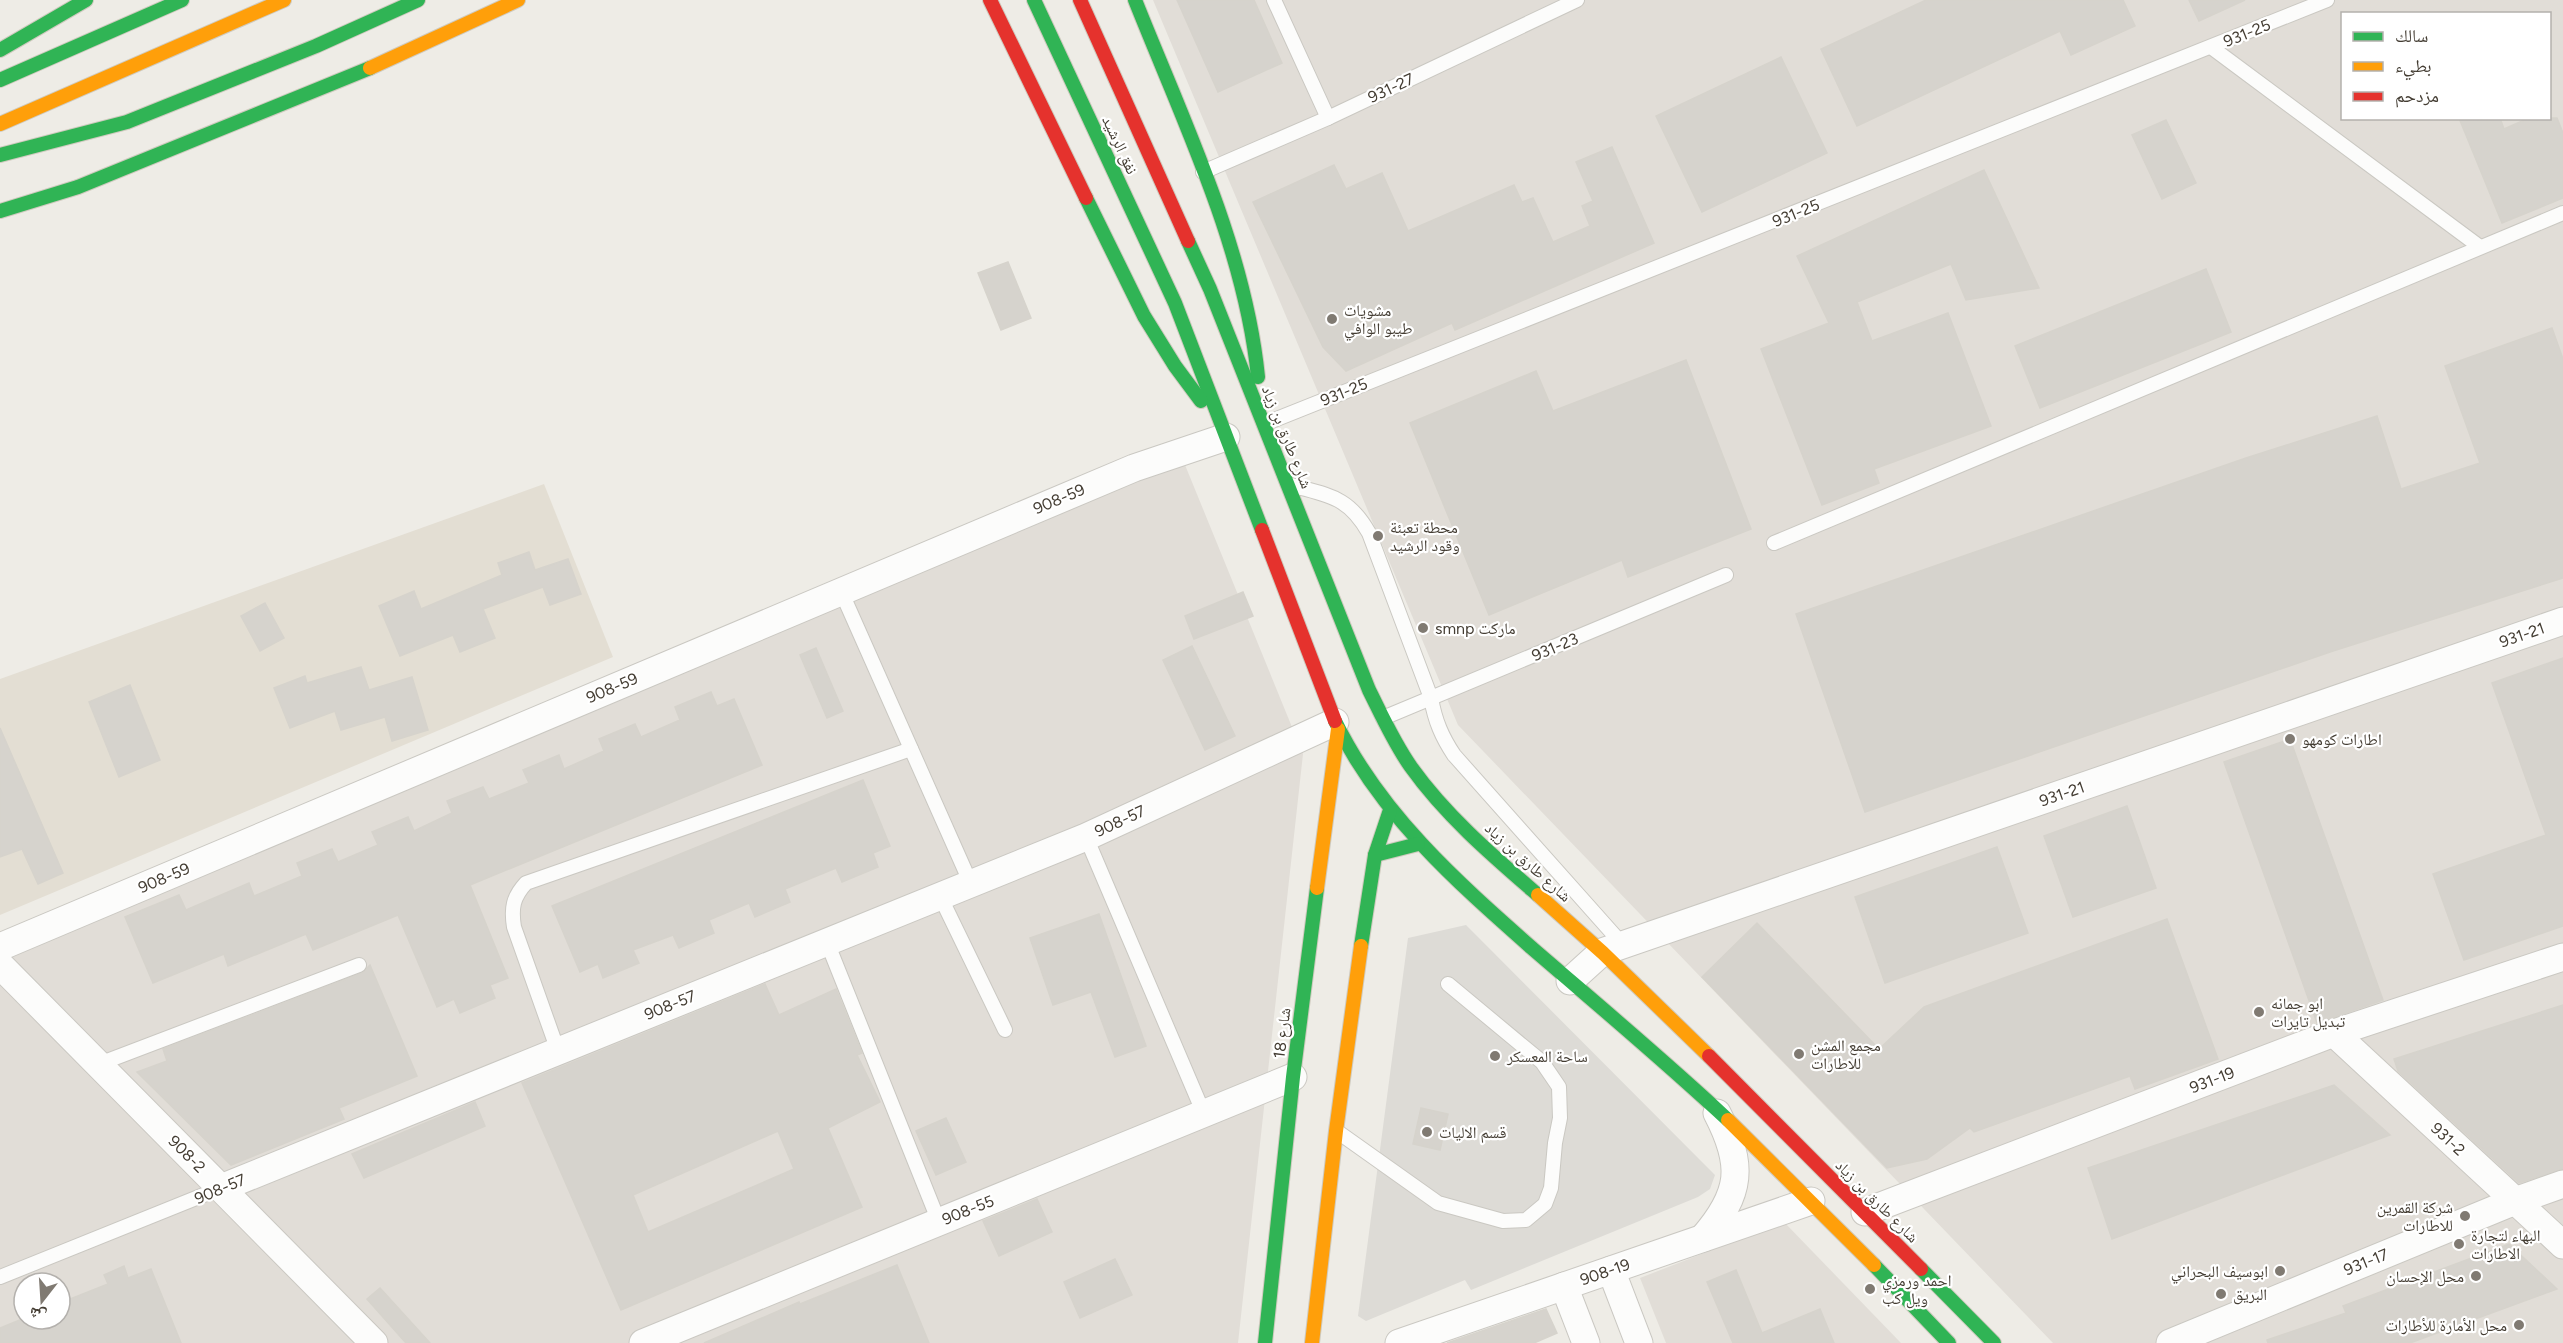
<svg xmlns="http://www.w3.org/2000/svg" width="2563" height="1343" font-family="Figtree,'Noto Naskh Arabic',sans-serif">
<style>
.residential{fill:#e3ded3}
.industrial{fill:#e1ddd7;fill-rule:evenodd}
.parking{fill:#dddbd6}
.building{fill:#d6d3cd;stroke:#d6d3cc;stroke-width:1.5;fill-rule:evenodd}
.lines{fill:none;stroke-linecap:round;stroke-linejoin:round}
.lane-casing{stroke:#cac8c2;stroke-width:16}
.street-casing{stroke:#cac8c2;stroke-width:29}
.fast-casing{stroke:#cfcabe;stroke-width:16}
.slow-casing{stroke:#cfcabe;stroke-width:16}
.jam-casing{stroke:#cfcabe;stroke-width:16}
.lane{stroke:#fcfcfb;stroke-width:14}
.street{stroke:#fcfcfb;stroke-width:27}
.fast{stroke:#30b455;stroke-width:14}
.slow{stroke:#ff9f0a;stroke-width:14}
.jam{stroke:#e5322d;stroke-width:14}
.poi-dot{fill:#807a72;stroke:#fff;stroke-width:2}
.labels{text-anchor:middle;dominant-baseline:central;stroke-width:4.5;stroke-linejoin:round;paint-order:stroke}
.street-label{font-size:16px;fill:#443d33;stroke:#fff}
.poi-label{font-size:16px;fill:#443d33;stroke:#fff;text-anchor:start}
</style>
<rect width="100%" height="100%" fill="#eeece6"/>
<polygon class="residential" points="544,484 613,657 0,915 0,679"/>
<g class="industrial">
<path d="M 1153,0 L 2563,0 L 2563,1343 L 2053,1343 L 1458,725 ZM 2342,14 L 2550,14 L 2550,118 L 2342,118 Z"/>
<path d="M 1183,460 L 1303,754 L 1238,1343 L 0,1343 L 0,961 ZM 24,1283 L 60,1283 L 60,1319 L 24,1319 Z"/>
<polygon points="1784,1222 1901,1343 1666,1343 1640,1278"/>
</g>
<polygon class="parking" points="1466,925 1715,1175 1710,1189 1698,1197 1471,1290 1465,1280 1366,1321 1358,1316 1408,938"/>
<g class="building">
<polygon points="1177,0 1254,0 1282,63 1218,92"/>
<polygon points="1926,0 2123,0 2135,26 2071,55 2060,31 1857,126 1821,49"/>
<polygon points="2189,0 2245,0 2199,21"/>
<polygon points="1781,57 1827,153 1702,212 1656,116"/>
<polygon points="2459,118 2500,118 2504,129 2529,118 2557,118 2563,133 2563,198 2502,223"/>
<polygon points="2166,120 2196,183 2162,199 2132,135"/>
<polygon points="1612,147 1654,243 1455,330 1452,323 1346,371 1323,347 1253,202 1334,165 1346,189 1382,173 1408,231 1514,185 1522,202 1533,198 1553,242 1590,226 1582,206 1593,201 1576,162"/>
<polygon points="1984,170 2039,288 1966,300 1951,264 1857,302 1872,341 1948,313 1991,426 1874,469 1879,483 1822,505 1761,349 1829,323 1797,256"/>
<polygon points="1008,262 1031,318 1001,330 978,273"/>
<polygon points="2206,269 2231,332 2040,408 2015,346"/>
<polygon points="2552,328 2563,359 2563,578 2333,651 1865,812 1796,614 2246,458 2377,416 2401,489 2480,463 2445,366"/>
<polygon points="1686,360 1751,529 1628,577 1622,560 1489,615 1410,423 1536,371 1553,411"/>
<polygon points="529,552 535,570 568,559 581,594 550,605 543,587 483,609 495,638 460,652 453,635 400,656 379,606 414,591 421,609 502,575 498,563"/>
<polygon points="1243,592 1253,616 1194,639 1185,616"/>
<polygon points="265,603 284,638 260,651 241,616"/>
<polygon points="1192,646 1235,736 1205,750 1163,660"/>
<polygon points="816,648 843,711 827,718 800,655"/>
<polygon points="2563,658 2563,926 2464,960 2433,874 2546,835 2492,683"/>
<polygon points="361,667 369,690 412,677 428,730 392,741 385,717 341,730 335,711 290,728 274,688 305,676 307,683"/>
<polygon points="130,685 160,760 119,777 89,702"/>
<polygon points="711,692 717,706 734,699 762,765 470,885 508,978 490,985 495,998 460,1013 454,999 437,1007 398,915 313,950 306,934 228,966 224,954 153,983 125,917 179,895 186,910 249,883 254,896 302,876 297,863 332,849 338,862 378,845 372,832 408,817 414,831 452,813 447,801 483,787 489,799 529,783 523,770 559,755 564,769 604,751 599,739 635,724 641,737 680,720 675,707"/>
<polygon points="0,728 63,873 38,884 22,849 0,857"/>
<polygon points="2290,739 2383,1000 2317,1023 2224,762"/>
<polygon points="863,780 890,846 873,853 878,867 842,882 836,868 785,889 790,902 755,917 749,903 709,920 714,933 679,948 673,935 633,950 639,963 603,978 598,964 580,972 552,906"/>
<polygon points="2127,806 2156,888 2073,917 2044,836"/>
<polygon points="1997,847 2028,933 1885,983 1855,897"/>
<polygon points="1099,914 1146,1046 1115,1057 1091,992 1053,1005 1030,938"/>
<polygon points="2167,919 2218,1059 2135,1089 2130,1076 1974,1132 1970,1128 1927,1159 1887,1168 1702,977 1757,923 1879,1049 1924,1007"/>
<polygon points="370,965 417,1076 339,1108 344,1119 231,1165 137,1072 167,1061 163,1049 362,973"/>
<path d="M 765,984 L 779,1015 L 836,989 L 862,1053 L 857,1055 L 880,1102 L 828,1128 L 862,1207 L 621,1310 L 522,1083 ZM 778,1131 L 794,1169 L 648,1232 L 633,1195 Z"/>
<polygon points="2563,1005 2563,1169 2519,1183 2398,1071 2394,1059"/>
<polygon points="2334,1085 2390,1135 2112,1239 2088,1168"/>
<polygon points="475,1102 485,1126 364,1178 352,1154"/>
<polygon points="1421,1108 1448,1114 1440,1150 1413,1144"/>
<polygon points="946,1118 966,1162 936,1175 916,1131"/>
<polygon points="1037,1199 1052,1232 999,1256 983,1221"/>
<polygon points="2509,1244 2557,1289 2410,1343 2268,1343 2267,1340 2346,1313 2343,1306"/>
<polygon points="1115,1259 1132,1295 1080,1318 1064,1282"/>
<polygon points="897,1265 929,1343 704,1343 799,1302 800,1304"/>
<polygon points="124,1266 128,1278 151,1269 181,1343 0,1343 0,1328 22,1319 60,1319 60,1303 108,1284 104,1275"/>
<polygon points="1736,1270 1762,1333 1820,1309 1834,1343 1733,1343 1707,1282"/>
<polygon points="380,1288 430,1343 406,1343 367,1299"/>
<polygon points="1546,1309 1557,1333 1534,1343 1447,1343"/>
</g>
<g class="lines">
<defs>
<g id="lane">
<polyline points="1274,0 1328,118"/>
<polyline points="2211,47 2480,247"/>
<polyline points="1203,172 1328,118 1577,0"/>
<polyline points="1264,424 2327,0"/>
<path d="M 1291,485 C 1329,496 1348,496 1369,533 L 1431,698 C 1435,721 1442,737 1454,755 L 1623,945"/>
<polyline points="1774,543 2563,213"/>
<polyline points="841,591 971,884"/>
<polyline points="1383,718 1726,575"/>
<polyline points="1086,837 1204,1114"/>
<polyline points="940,896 1005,1030"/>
<polyline points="827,942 939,1222"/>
<path d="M 558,1051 L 514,927 C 511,908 513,897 526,883 L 911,749"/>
<polyline points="99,1064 359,965"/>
<polyline points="1338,1132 1438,1203 1503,1221 1526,1220 1545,1204 1551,1188 1555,1143 1560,1118 1559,1087 1542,1062 1448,984"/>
<polyline points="0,1277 221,1188"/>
</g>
<g id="street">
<polyline points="0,947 1134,468 1226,437"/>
<polyline points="0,965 374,1343"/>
<polyline points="1570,981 1602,952 2563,621"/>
<polyline points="2334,1033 2563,1245"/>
<polyline points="221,1188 1086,837 1335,722"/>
<polyline points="1865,1212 2334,1033 2563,957"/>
<path d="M 1703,1238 C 1742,1193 1744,1165 1717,1113"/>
<polyline points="1611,1270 1639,1343"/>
<polyline points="1564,1286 1586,1343"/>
<polyline points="643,1343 1293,1077"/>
<polyline points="1399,1343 1811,1201"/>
<polyline points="2170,1343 2515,1201 2563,1184"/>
</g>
<g id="fast">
<polyline points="1034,0 1175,303 1262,530"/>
<path d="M 1135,0 C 1183,121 1245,247 1258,377"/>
<polyline points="0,50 86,0"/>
<polyline points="0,80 182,0"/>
<polyline points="0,155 127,122 316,46 418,0"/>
<polyline points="1086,198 1144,316 1175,366 1201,401"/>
<polyline points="0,211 78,187 370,68"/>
<path d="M 1188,241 L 1210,289 L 1369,690 C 1382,716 1394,743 1411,767 C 1446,816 1493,856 1538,895"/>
<path d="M 1335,721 C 1380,814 1456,881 1533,949 C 1598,1005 1665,1061 1728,1120"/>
<polyline points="1375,855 1418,844"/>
<polyline points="1361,946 1375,855 1390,810"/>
<polyline points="1874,1265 1949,1343"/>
<polyline points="1921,1269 1994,1343"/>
<polyline points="1265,1343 1293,1077 1317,888"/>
</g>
<g id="slow">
<polyline points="370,68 518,0"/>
<polyline points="0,124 284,0"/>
<polyline points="1317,888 1338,729"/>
<polyline points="1538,895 1603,953 1709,1056"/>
<polyline points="1728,1120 1874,1265"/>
<polyline points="1312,1343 1336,1131 1361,946"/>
</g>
<g id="jam">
<polyline points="990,0 1086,198"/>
<polyline points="1080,0 1188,241"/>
<polyline points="1262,530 1335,721"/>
<polyline points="1709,1056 1921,1269"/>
</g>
</defs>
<use href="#lane" class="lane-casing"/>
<use href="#street" class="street-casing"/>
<use href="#fast" class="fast-casing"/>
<use href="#slow" class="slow-casing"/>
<use href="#jam" class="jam-casing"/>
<use href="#lane" class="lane"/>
<use href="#street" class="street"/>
<use href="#fast" class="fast"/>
<use href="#slow" class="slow"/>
<use href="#jam" class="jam"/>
</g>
<g class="poi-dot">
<circle cx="1332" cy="319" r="6"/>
<circle cx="1378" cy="536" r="6"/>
<circle cx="1423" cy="628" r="6"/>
<circle cx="2290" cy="739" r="6"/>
<circle cx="2259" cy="1012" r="6"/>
<circle cx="1799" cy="1054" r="6"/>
<circle cx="1495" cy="1056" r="6"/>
<circle cx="1427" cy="1132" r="6"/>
<circle cx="2465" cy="1216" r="6"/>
<circle cx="2459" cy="1244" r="6"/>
<circle cx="2280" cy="1271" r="6"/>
<circle cx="2476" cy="1276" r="6"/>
<circle cx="1870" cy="1289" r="6"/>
<circle cx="2221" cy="1294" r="6"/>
<circle cx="2519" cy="1325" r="6"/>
</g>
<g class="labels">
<g class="street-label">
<text transform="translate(2247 33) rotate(-22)">931-25</text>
<text transform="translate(1391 88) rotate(-25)">931-27</text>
<text transform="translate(1120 145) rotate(65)">نفق الرشيد</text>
<text transform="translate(1796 213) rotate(-22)">931-25</text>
<text transform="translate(1344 392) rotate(-22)">931-25</text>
<text transform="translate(1287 437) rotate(68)">شارع طارق بن زياد</text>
<text transform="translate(1059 499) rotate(-23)">908-59</text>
<text transform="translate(2522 635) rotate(-19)">931-21</text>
<text transform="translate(1555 647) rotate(-23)">931-23</text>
<text transform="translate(612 688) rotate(-23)">908-59</text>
<text transform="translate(2062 794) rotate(-19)">931-21</text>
<text transform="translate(1120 821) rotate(-25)">908-57</text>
<text transform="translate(1528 862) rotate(42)">شارع طارق بن زياد</text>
<text transform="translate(164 878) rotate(-23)">908-59</text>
<text transform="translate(670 1005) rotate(-22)">908-57</text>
<text transform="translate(1282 1033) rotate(-83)">شارع 18</text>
<text transform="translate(2212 1080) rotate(-21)">931-19</text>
<text transform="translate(2448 1139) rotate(43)">931-2</text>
<text transform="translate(187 1154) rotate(45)">908-2</text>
<text transform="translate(220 1189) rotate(-23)">908-57</text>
<text transform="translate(1877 1201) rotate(45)">شارع طارق بن زياد</text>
<text transform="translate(968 1210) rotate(-22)">908-55</text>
<text transform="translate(2366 1262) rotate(-22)">931-17</text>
<text transform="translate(1605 1272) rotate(-19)">908-19</text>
</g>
<g class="poi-label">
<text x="1344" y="310">مشويات<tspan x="1344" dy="18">طيبو الوافي</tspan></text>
<text x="1390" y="527">محطة تعبئة<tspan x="1390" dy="18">وقود الرشيد</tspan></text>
<text x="1435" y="628">smnp ماركت</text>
<text x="2302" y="739">اطارات كومهو</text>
<text x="2271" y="1003">ابو جمانه<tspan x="2271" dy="18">تبديل تايرات</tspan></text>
<text x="1811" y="1045">مجمع المشن<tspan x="1811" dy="18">للاطارات</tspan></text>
<text x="1507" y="1056">ساحة المعسكر</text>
<text x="1439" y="1132">قسم الاليات</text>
<text x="2453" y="1207" text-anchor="end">شركة القمرين<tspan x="2453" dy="18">للاطارات</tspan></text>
<text x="2471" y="1235">البهاء لتجارة<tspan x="2471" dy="18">الاطارات</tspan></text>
<text x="2268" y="1271" text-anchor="end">ابوسيف البحراني</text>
<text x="2464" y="1276" text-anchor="end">محل الإحسان</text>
<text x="1882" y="1280">احمد ورمزي<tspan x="1882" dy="18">ويل كب</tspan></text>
<text x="2233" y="1294">البريق</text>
<text x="2507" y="1325" text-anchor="end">محل الأمارة للأطارات</text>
</g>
</g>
<rect x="2341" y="12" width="210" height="108" fill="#ffffff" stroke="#b4b1ad" stroke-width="1.5"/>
<rect x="2353" y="32" width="30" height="9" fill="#30b455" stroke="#b4b1ad" stroke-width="1.5"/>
<text x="2395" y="42" font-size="18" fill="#443d33">سالك</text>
<rect x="2353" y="62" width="30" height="9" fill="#ff9f0a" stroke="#b4b1ad" stroke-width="1.5"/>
<text x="2395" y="72" font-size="18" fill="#443d33">بطيء</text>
<rect x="2353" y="92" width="30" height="9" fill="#e5322d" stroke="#b4b1ad" stroke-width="1.5"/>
<text x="2395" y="102" font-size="18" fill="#443d33">مزدحم</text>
<g transform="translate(42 1301) rotate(197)"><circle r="28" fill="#ffffff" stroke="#b4b1ad" stroke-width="1.5"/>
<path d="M0-4.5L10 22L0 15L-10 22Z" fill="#807a72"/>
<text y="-9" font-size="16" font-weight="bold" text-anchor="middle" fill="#443d33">ش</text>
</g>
</svg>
